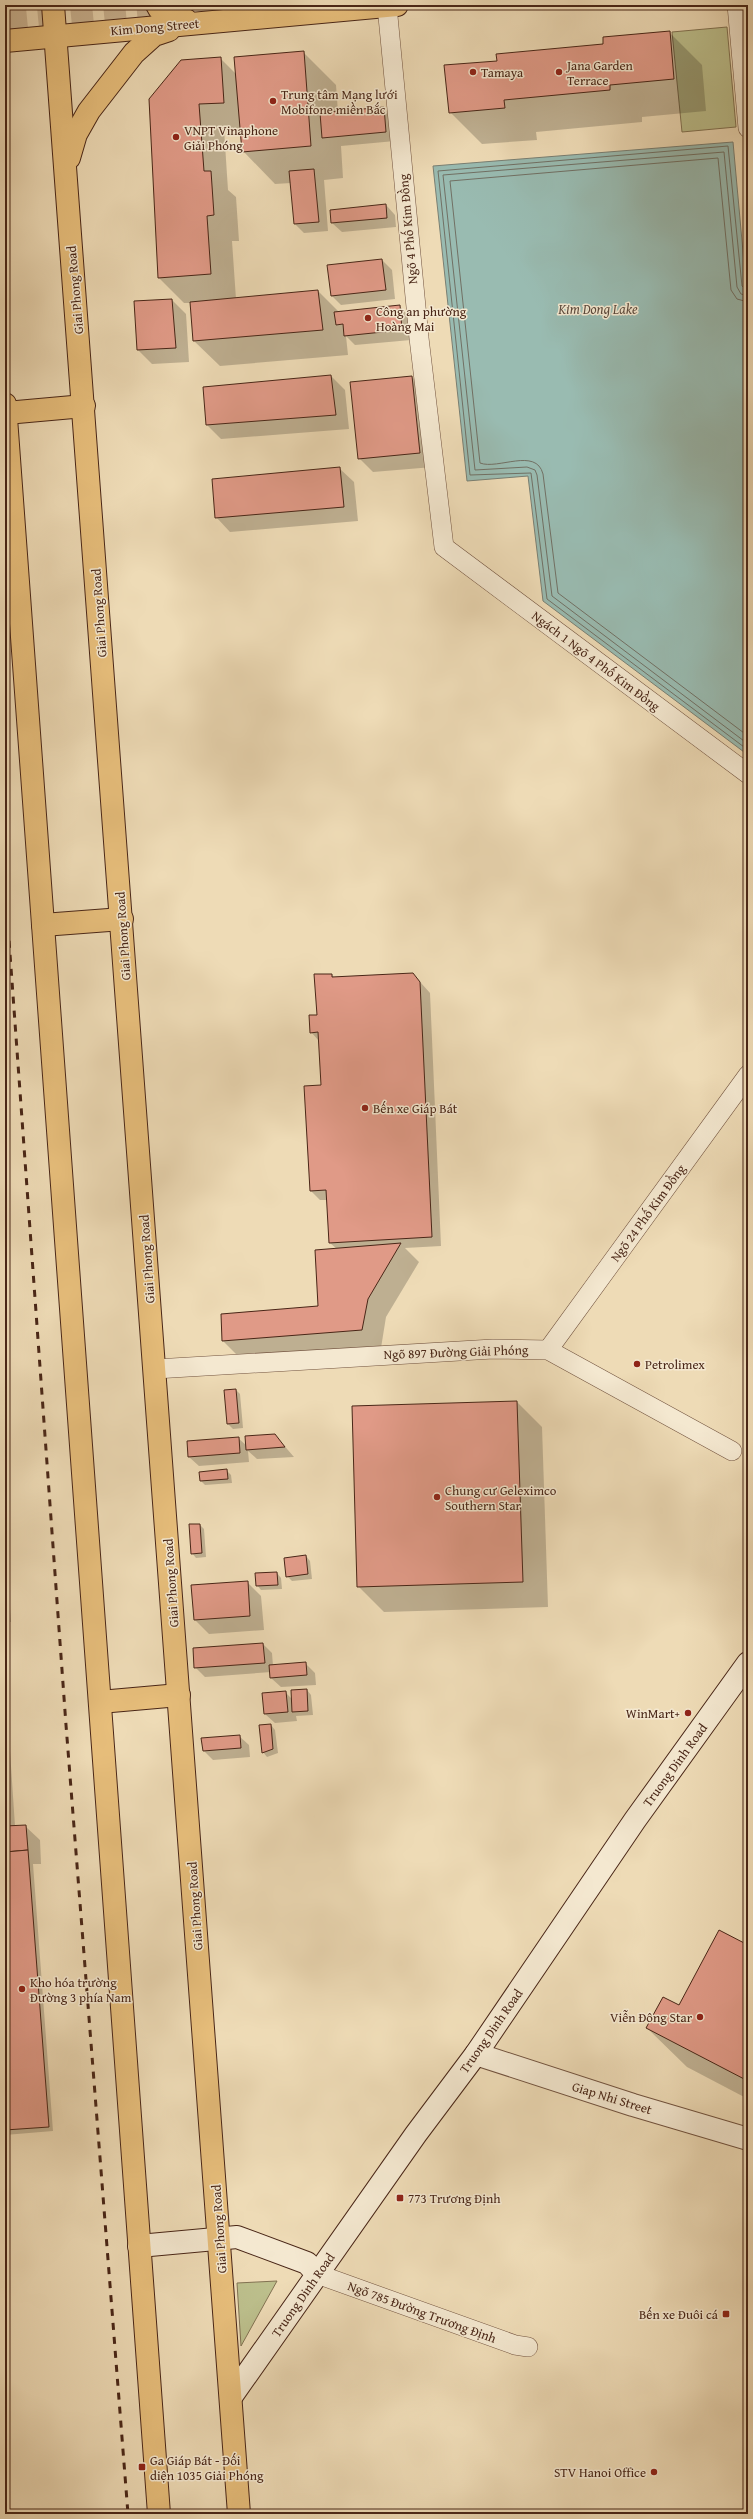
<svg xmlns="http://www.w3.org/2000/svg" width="753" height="2519" font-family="'Gentium Book Plus',serif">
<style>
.green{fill:#bcbf8c;stroke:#827252}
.water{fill:#99bbb1;stroke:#797f73}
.shadow{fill:#0003}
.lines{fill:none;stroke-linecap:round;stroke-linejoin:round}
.shore{stroke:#717064;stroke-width:1}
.building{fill:#e09a87;stroke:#492617}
.primary-tunnel{stroke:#cdb796;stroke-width:22;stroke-dasharray:22 11;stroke-linecap:butt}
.minor-casing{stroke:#72533f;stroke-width:20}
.tertiary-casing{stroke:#72533f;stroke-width:24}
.secondary-casing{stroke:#492617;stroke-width:24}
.primary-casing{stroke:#492617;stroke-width:24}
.minor{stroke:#f4e8d0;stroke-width:19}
.tertiary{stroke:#f4e8d0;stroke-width:22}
.secondary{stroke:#f4e8d0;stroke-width:22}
.primary{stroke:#e7be7b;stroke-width:22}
.rail{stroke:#492617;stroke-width:3;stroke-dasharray:7 7;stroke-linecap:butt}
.poi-dot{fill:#8f2418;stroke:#f4e8d0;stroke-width:1.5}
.labels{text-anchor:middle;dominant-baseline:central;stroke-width:3;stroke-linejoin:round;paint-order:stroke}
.street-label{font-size:13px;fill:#492617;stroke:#f4e8d0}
.poi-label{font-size:13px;fill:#492617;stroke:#f4e8d0;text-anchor:start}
.water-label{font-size:14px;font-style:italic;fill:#5d4b3e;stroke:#f4e8d0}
</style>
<rect width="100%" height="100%" fill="#eedbb6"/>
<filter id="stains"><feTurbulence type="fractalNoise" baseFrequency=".005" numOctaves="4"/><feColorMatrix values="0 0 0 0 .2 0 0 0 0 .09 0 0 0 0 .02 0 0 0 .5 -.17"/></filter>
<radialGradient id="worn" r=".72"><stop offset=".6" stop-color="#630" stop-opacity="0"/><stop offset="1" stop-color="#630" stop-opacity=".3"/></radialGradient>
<g class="green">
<polygon points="727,27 736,127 682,132 672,32"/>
<polygon points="277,2281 241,2346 237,2283"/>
</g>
<polygon class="water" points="733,142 748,307 748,755 543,601 528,476 467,481 433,166"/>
<g class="shadow">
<polygon points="669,32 702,65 706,111 642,117 642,122 536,132 537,140 482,144 450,112 498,62"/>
<polygon points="303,52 336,85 338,112 383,108 393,118 395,141 341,146 343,178 324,180 328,231 304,233 295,224 291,183 275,184 243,151 241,128 224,129 228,190 236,197 239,241 232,241 236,299 318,291 339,312 399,306 409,316 411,340 355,345 346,336 348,355 220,366 194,341 191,303 184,303 159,278 150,100 220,58 236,74"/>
<polygon points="386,205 395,215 396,227 342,232 332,223 331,211"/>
<polygon points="382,260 392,270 395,299 341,305 332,296"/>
<polygon points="172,300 186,314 189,362 152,364 138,350 135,302"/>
<polygon points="331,376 345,390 349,429 221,439 207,425 204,387"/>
<polygon points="412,377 426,391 433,467 373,472 359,458"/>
<polygon points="339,468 354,482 358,521 230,532 216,517"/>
<polygon points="413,974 430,993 441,1246 405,1248 419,1262 386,1317 381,1348 241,1359 223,1341 319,1307 337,1249 330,1243 328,1200 320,1200 311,1191 322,1086 319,1041 311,1032 332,975 335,978"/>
<polygon points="236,1390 240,1394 243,1428 233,1429 228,1424 225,1391"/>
<polygon points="517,1402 542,1427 548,1607 384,1612 358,1586"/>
<polygon points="275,1435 294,1457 257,1459 248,1451 249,1462 199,1466 189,1457 238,1438 247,1446"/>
<polygon points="226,1470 231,1475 232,1483 205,1485 201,1481"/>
<polygon points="200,1525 204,1529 206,1557 196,1558 192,1553"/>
<polygon points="5,1537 11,1622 5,1622"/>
<polygon points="306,1556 310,1561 312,1579 292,1581 287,1576"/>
<polygon points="277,1573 281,1578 282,1589 261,1590 257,1585"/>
<polygon points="247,1582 261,1596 264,1630 209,1634 195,1620 192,1586"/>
<polygon points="263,1644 272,1653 273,1666 305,1663 315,1673 316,1685 281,1687 271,1678 271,1672 205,1677 195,1667"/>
<polygon points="5,1676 15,1826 25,1826 40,1840 41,1864 33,1864 53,2131 5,2135"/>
<polygon points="307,1690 311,1695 313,1715 296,1716 297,1721 275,1723 265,1714 285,1692 292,1699"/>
<polygon points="271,1725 275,1730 278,1753 267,1757 263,1752"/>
<polygon points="239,1736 249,1745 250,1757 213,1760 204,1751"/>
<polygon points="748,1947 748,2099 687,2067 647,2028 679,2006"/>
</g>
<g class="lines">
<g class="shore">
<polyline points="748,291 742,286 728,146 438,171 470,475 531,473 547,599 748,750"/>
<polyline points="748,296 741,294 737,287 724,152 443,175 475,470 527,467 535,470 537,475 552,596 748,744"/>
<path d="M 748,302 L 737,299 L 731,290 L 718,158 L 450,181 L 480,463 C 498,470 536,447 543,474 L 558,593 L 748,736"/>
</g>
</g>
<g class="building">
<polygon points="670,31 674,79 610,85 610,90 504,100 505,108 449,113 444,65 497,61 496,54 603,44 603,37"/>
<polygon points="304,51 311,146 242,152 234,57"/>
<polygon points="221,57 224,103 199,104 204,171 211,171 214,215 207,216 211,274 158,278 149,99 181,60"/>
<polygon points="384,107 386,132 322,138 320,113"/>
<polygon points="314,169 319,222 294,224 289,171"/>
<polygon points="386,204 387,218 331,223 330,210"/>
<polygon points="382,259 386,290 331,296 327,265"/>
<polygon points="318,290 323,330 193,341 190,302"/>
<polygon points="172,299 176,348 137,350 134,301"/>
<polygon points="400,305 402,330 344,336 343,324 336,325 334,312"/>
<polygon points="331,375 336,415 206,425 203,387"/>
<polygon points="412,376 420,453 358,459 350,382"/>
<polygon points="340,467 344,507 215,518 212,479"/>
<polygon points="413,973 420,982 432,1237 329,1243 326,1190 310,1191 304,1086 321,1085 318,1032 310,1033 309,1015 317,1015 314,974 332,974 332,977"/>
<polygon points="401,1243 368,1299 362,1330 222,1341 221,1314 318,1306 315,1250"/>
<polygon points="236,1389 239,1423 227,1424 224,1390"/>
<polygon points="517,1401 523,1582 357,1587 352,1406"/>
<polygon points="275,1434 285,1447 246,1450 245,1436"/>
<polygon points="239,1437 240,1453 188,1457 187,1441"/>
<polygon points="227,1469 228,1479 200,1481 199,1472"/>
<polygon points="189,1524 200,1524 202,1553 191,1554"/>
<polygon points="306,1555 308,1574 286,1577 284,1558"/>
<polygon points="277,1572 278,1585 256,1586 255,1573"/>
<polygon points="248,1581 250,1616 194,1620 191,1585"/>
<polygon points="263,1643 265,1663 194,1668 193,1648"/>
<polygon points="306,1662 307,1675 270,1678 269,1665"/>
<polygon points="307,1689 308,1711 292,1712 291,1690"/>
<polygon points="286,1691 288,1712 264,1714 262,1693"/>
<polygon points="271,1724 273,1749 262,1753 259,1725"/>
<polygon points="240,1735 241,1748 203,1751 201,1738"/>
<polygon points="5,1802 7,1826 5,1826"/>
<polygon points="26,1825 28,1850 5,1852 5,1826"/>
<polygon points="28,1850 49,2127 5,2130 5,1852"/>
<polygon points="719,1930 748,1945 748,2081 646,2028 663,1997 679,2005"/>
</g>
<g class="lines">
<polyline class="primary-tunnel" points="5,19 148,5"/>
<defs>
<g id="minor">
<polyline points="737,5 748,128"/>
<polyline points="387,6 419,338 444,547 748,774"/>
<polyline points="548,1350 748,1075"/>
<polyline points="155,1369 493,1349 548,1350 732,1451"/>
<polyline points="317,2274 515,2345 528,2347"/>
</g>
<polyline id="tertiary" points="476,2054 633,2105 748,2139"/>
<g id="secondary">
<polyline points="139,2246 237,2237 307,2263 317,2274"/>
<polyline points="231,2397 416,2134 476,2054 635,1820 748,1663"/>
</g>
<g id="primary">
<polyline points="53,5 239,2514"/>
<path d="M 157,5 C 163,18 173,19 186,20"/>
<polyline points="5,41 397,5"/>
<polyline points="69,158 76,134 89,111 134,53 154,35 169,30"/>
<polyline points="5,404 159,2514"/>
<polyline points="6,413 84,406"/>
<polyline points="43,925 122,919"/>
<polyline points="100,1702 179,1695"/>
</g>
</defs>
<use href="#minor" class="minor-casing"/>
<use href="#tertiary" class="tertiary-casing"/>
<use href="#secondary" class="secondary-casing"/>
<use href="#primary" class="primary-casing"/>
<use href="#minor" class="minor"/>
<use href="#tertiary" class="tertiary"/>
<use href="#secondary" class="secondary"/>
<use href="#primary" class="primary"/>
<polyline class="rail" points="5,885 66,1725 128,2514"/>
</g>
<g class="poi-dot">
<circle cx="473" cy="72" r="4"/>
<circle cx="559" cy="72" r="4"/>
<circle cx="273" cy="101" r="4"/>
<circle cx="176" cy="137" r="4"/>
<circle cx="368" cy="318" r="4"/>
<circle cx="365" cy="1108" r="4"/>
<circle cx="637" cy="1364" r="4"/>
<circle cx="437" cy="1497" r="4"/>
<circle cx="688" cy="1713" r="4"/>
<circle cx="22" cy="1989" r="4"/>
<circle cx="700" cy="2017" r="4"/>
<rect x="396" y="2194" width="8" height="8" rx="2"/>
<rect x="722" y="2310" width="8" height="8" rx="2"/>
<rect x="138" y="2463" width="8" height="8" rx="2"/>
<circle cx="654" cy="2472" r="4"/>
</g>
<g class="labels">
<g class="street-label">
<text transform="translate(155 27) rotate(-5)">Kim Dong Street</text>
<text transform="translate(408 229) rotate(-95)">Ngõ 4 Phố Kim Đồng</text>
<text transform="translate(75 290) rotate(-95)">Giai Phong Road</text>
<text transform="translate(99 613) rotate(-94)">Giai Phong Road</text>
<text transform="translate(596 661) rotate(37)">Ngách 1 Ngõ 4 Phố Kim Đồng</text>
<text transform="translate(123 936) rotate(-94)">Giai Phong Road</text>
<text transform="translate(648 1213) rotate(-54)">Ngõ 24 Phố Kim Đồng</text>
<text transform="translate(147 1259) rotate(-94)">Giai Phong Road</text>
<text transform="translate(456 1352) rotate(-2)">Ngõ 897 Đường Giải Phóng</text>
<text transform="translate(171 1583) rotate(-94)">Giai Phong Road</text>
<text transform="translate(675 1765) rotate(-54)">Truong Dinh Road</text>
<text transform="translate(195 1906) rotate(-94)">Giai Phong Road</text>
<text transform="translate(491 2031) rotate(-55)">Truong Dinh Road</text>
<text transform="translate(612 2098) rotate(17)">Giap Nhi Street</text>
<text transform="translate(219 2229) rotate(-94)">Giai Phong Road</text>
<text transform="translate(303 2295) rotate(-55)">Truong Dinh Road</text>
<text transform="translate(422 2312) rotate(20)">Ngõ 785 Đường Trương Định</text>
</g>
<g class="poi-label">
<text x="567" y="65">Jana Garden<tspan x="567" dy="15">Terrace</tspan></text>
<text x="481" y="72">Tamaya</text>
<text x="281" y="94">Trung tâm Mạng lưới<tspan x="281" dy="15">Mobifone miền Bắc</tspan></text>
<text x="184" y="130">VNPT Vinaphone<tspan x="184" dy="15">Giải Phóng</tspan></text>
<text x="376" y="311">Công an phường<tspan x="376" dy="15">Hoàng Mai</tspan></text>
<text x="373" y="1108">Bến xe Giáp Bát</text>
<text x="645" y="1364">Petrolimex</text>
<text x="445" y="1490">Chung cư Geleximco<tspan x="445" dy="15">Southern Star</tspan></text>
<text x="680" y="1713" text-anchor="end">WinMart+</text>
<text x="30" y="1982">Kho hóa trường<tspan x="30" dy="15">Đường 3 phía Nam</tspan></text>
<text x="692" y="2017" text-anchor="end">Viễn Đông Star</text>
<text x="408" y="2198">773 Trương Định</text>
<text x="718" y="2314" text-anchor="end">Bến xe Đuôi cá</text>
<text x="150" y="2460">Ga Giáp Bát - Đối<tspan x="150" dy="15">diện 1035 Giải Phóng</tspan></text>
<text x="646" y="2472" text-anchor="end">STV Hanoi Office</text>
</g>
<g class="water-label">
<text x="598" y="309">Kim Dong Lake</text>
</g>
</g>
<rect width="753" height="2519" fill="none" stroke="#eedbb6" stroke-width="20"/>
<rect x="6" y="6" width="741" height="2507" fill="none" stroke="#492617" stroke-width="2"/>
<rect x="10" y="10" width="733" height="2499" fill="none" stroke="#492617"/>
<rect width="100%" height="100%" filter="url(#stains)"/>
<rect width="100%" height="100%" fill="url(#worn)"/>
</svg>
